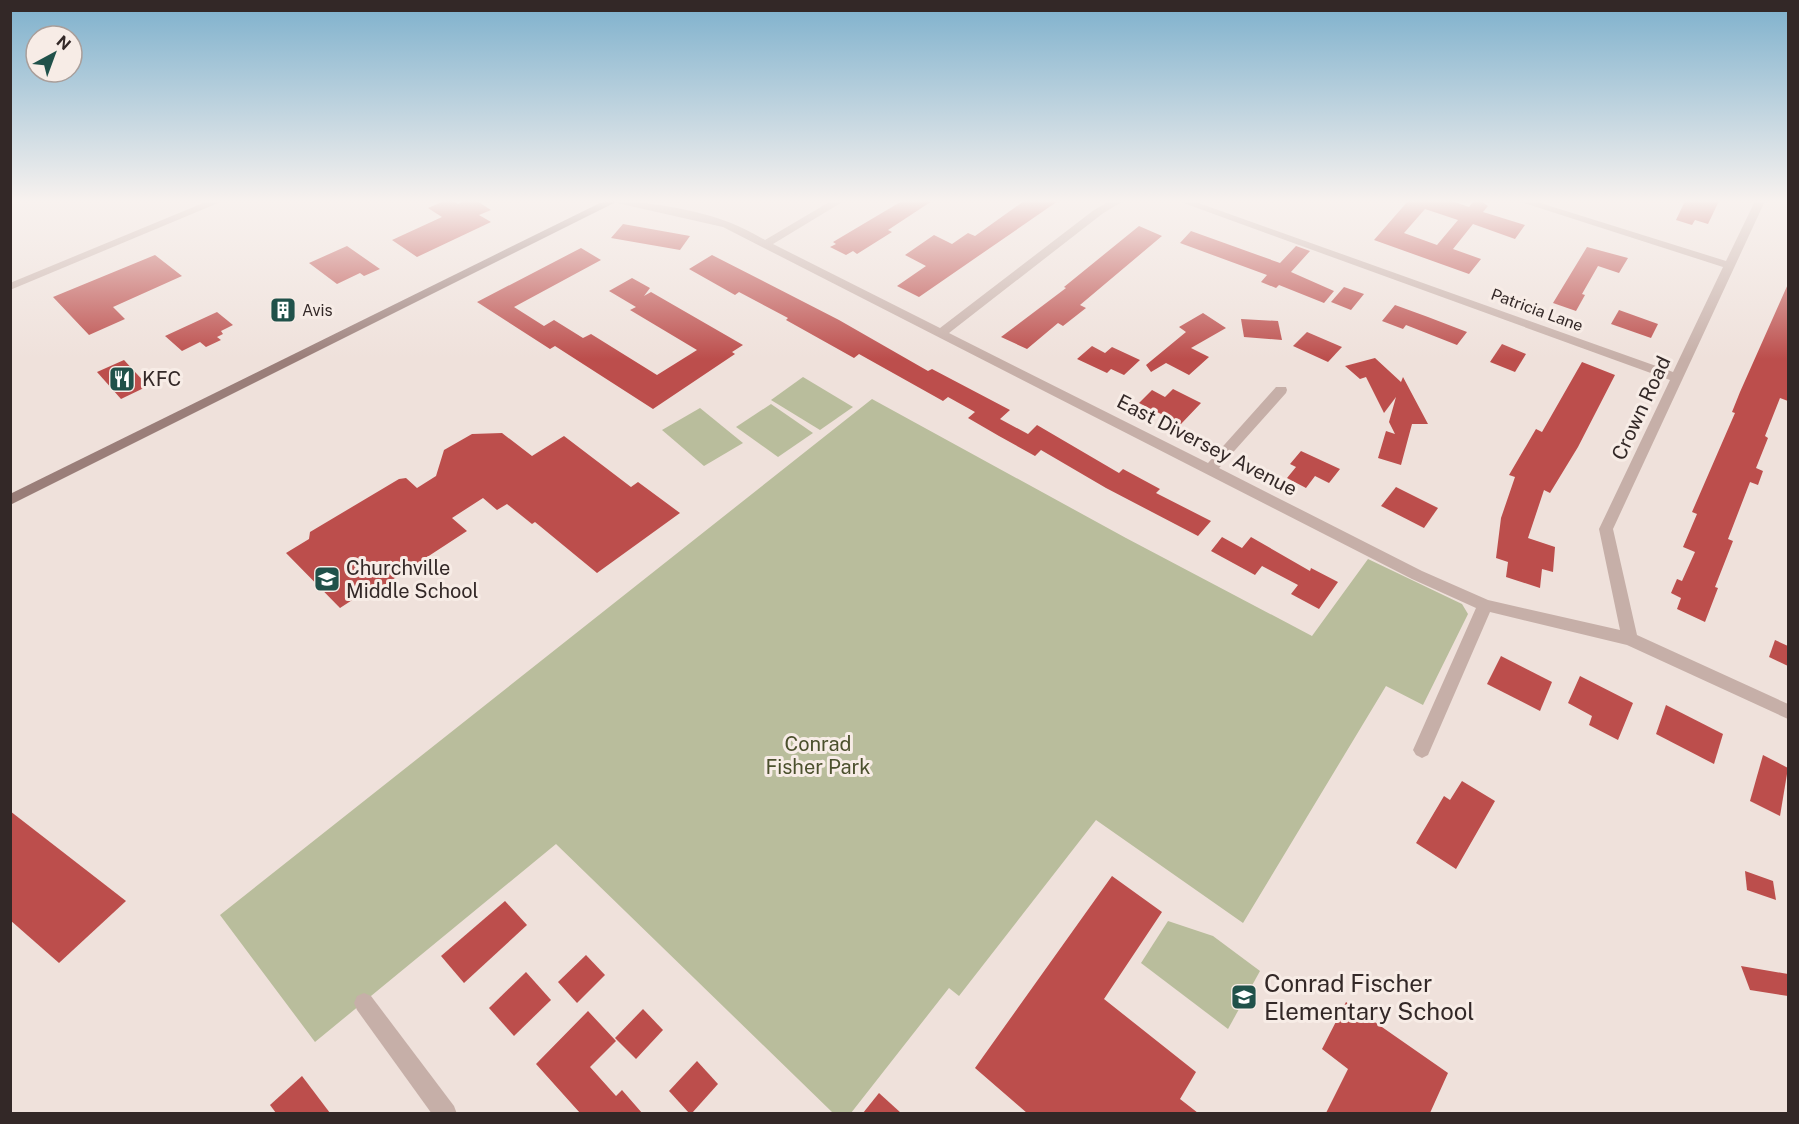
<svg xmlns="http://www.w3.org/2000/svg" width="1799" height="1124" font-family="'Public Sans',sans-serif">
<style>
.green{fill:#b9bd9c}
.building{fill:#bc4e4c;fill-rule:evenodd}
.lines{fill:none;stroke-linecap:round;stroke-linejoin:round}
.street{fill:#c6afa8;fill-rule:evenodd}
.secondary{fill:#9a7e79;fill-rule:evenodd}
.labels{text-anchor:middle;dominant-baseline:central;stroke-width:6;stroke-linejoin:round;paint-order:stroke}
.far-poi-label{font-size:16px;fill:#332827;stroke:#f7ece6;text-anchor:start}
.far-street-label{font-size:16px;fill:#332827;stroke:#f7ece6}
.poi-label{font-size:20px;fill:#332827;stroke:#f7ece6;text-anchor:start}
.street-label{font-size:20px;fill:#332827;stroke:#f7ece6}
.park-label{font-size:20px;fill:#4b502d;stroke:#f7ece6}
.near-poi-label{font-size:24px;fill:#332827;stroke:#f7ece6;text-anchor:start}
</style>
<rect width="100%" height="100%" fill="#efe1db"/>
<g class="green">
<polygon points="803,377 853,407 820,430 771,400"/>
<polygon points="872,399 1126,538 1312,636 1368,559 1462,604 1468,614 1423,705 1386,686 1243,923 1096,820 959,996 949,988 851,1113 833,1113 556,844 315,1042 220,915"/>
<polygon points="771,404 813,433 778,457 736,427"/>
<polygon points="700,408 743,443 704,466 662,430"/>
<polygon points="1168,921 1213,936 1260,971 1228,1029 1141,963"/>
</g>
<g class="building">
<polygon points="444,201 454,201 458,204 464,201 477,201 491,210 479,215 491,222 417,257 392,240 442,217 428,208"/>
<polygon points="902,201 932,201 888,230 892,232 857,254 853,251 846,255 830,247 836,244 833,242"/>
<polygon points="1024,201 1058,201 919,297 897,286 926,266 905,255 934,235 952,244 968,233 975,236"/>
<path d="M 1408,201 L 1452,201 L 1469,207 L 1474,201 L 1481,201 L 1488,206 L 1483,212 L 1525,225 L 1515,239 L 1473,224 L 1453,249 L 1481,259 L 1469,274 L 1374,240 ZM 1425,209 L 1458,220 L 1437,245 L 1404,233 Z"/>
<polygon points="1685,201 1719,201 1708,224 1695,220 1692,225 1676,220"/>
<polygon points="623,224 690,236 680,250 611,238"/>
<polygon points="1139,226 1162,236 1080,305 1086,308 1063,326 1058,323 1027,349 1001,337 1066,288 1064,287"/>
<polygon points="1191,231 1280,263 1296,246 1310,251 1291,272 1334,291 1324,303 1279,285 1276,288 1261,282 1267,275 1180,243"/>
<polygon points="347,246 380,269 364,276 360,273 337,284 309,263"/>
<polygon points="1587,247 1628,258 1619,273 1598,266 1582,294 1585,295 1576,311 1553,303"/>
<polygon points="581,248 601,260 514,307 544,326 554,320 583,338 591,334 657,375 697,350 630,310 636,307 609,291 632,278 650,288 644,296 651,292 743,345 732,352 735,354 653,409 555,346 550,349 477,302"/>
<polygon points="155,255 182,276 113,307 125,319 89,335 53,297"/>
<polygon points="712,255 839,320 928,371 932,369 1010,410 1000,419 1028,434 1037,425 1119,473 1123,469 1160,489 1156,493 1211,521 1198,536 1106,488 1041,450 1035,456 999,436 968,418 975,412 948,397 943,401 859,354 854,358 786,320 788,318 739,292 735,295 689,269"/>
<polygon points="1788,284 1788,401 1780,398 1765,436 1768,438 1756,468 1763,471 1758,485 1750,482 1728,539 1733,541 1715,587 1718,588 1705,622 1677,609 1681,598 1671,593 1677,579 1682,581 1695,552 1683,547 1697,514 1692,512 1735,413 1732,412 1740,392"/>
<polygon points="1344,287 1364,294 1351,310 1331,302"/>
<polygon points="1395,305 1428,317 1467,332 1457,345 1406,325 1403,329 1382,321"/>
<polygon points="1619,310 1658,324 1651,338 1611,324"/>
<polygon points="217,312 233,325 221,331 223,334 217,337 221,340 206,347 200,342 182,351 165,336"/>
<polygon points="1203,313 1226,328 1191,348 1209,357 1189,375 1166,363 1151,372 1146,365 1186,332 1179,327"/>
<polygon points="1241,319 1278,321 1282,340 1244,337"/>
<polygon points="1307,332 1342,347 1328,362 1293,346"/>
<polygon points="1502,344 1526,354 1515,372 1490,362"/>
<polygon points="1092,346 1105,353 1112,347 1140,360 1124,375 1111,369 1107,373 1077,359"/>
<polygon points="1375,358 1401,382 1403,377 1428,424 1412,424 1401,465 1378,458 1386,431 1395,434 1389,422 1396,397 1384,413 1366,377 1360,379 1345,366"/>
<polygon points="124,360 148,386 121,399 97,372"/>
<polygon points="1582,362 1615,375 1578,447 1550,493 1544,490 1528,538 1555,547 1553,572 1542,569 1540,588 1506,577 1508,562 1496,558 1501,518 1515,477 1509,475 1536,429 1542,432"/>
<polygon points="1173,389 1201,403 1181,424 1139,403 1152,390 1165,397"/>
<polygon points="502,433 532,456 564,436 631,487 638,482 680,513 597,573 535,522 532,524 507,504 497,510 483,498 452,518 467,531 372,593 363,593 340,608 286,553 309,539 310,532 399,479 406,478 417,488 436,476 444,450 472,434"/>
<polygon points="1301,451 1340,469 1329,483 1315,476 1306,488 1287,478 1296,467 1290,464"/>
<polygon points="1396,487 1438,508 1424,528 1381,506"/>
<polygon points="1222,537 1242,548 1251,537 1310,571 1311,568 1338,582 1319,609 1291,594 1298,585 1262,566 1255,575 1211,551"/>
<polygon points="1775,640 1788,646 1788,666 1769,657"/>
<polygon points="1501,656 1552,682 1540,711 1487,684"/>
<polygon points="1580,676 1633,703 1618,740 1589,725 1592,716 1568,703"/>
<polygon points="1666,705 1723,734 1714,764 1656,734"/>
<polygon points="1763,755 1788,768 1780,816 1750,801"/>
<polygon points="1462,781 1495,801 1456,869 1416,843 1444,796 1450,800"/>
<polygon points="10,811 126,901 59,963 10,920"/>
<polygon points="1745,871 1773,881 1776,900 1747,890"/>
<polygon points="1112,876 1162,912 1104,999 1196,1072 1180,1099 1198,1113 1027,1113 975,1068"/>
<polygon points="505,901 527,925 464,983 441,956"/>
<polygon points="586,955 605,975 577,1003 558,982"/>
<polygon points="1741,966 1788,974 1788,996 1750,990"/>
<polygon points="526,972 551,1000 514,1036 489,1008"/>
<polygon points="1346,1002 1448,1073 1430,1113 1326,1113 1348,1069 1322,1049"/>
<polygon points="643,1009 663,1030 636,1059 615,1038"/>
<polygon points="588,1011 616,1041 590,1067 616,1096 622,1090 642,1113 580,1113 536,1064"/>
<polygon points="697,1061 718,1084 692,1113 689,1113 669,1091"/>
<polygon points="302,1076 330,1113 276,1113 270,1105"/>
<polygon points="879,1093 901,1113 863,1113"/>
</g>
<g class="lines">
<g class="street">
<polygon points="208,201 223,201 10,290 10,283"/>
<path d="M 608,201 C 645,201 696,209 731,223 C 743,228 754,234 765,240 L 831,201 L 844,201 L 773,244 L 940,328 L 1094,210 L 1110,201 L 1123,201 L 1102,214 L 949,333 L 1208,463 L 1276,387 L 1286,387 L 1287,390 L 1286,393 L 1219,468 L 1422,571 L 1488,600 L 1620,630 L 1599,529 L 1670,380 L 1178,201 L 1193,201 L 1673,372 L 1723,267 L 1518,201 L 1534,201 L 1726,261 L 1755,201 L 1765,201 L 1613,529 L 1637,635 L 1788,704 L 1788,719 L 1627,645 L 1490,612 L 1428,755 L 1422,758 L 1416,755 L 1413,750 L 1476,608 L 1412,579 L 723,227 Z"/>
<polygon points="364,993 371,996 454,1106 457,1114 432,1114 357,1010 354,1003 357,996"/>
</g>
<polygon class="secondary" points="604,201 618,201 10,505 10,494"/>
</g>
<linearGradient id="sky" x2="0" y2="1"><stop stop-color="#7db0cc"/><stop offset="0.56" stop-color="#f8f2ef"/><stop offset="1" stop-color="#f8f2ef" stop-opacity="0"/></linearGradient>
<rect width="1799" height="359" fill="url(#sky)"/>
<defs>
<symbol id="building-square" viewBox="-11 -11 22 22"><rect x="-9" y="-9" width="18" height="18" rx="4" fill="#20514a" stroke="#f7ece6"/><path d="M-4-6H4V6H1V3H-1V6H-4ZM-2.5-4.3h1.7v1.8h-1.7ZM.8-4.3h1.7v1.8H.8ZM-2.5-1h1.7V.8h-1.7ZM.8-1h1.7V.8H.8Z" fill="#fff"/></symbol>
<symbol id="restaurant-square" viewBox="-11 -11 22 22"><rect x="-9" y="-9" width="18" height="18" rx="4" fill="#20514a" stroke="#f7ece6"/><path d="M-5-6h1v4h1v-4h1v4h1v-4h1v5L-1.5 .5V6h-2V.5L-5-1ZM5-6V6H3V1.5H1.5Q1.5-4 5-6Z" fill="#fff"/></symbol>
<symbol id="school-square" viewBox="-11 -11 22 22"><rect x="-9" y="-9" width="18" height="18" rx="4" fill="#20514a" stroke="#f7ece6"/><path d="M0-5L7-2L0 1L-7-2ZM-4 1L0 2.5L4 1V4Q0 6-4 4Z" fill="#fff"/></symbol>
</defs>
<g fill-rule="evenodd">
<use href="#building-square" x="268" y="295" width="30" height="30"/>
<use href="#restaurant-square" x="107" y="364" width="30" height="30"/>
<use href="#school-square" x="312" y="564" width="30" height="30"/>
<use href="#school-square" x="1229" y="982" width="30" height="30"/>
</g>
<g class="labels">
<g class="far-poi-label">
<text x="302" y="310">Avis</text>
</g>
<g class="far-street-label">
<text transform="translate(1537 310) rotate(20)">Patricia Lane</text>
</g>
<g class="poi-label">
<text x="142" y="379">KFC</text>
<text x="346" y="568">Churchville<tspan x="346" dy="23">Middle School</tspan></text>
</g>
<g class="street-label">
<text transform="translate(1641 408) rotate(-65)">Crown Road</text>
<text transform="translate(1207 445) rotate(27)">East Diversey Avenue</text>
</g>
<g class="park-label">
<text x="818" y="744">Conrad<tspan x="818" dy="23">Fisher Park</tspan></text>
</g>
<g class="near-poi-label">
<text x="1264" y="983">Conrad Fischer<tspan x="1264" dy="28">Elementary School</tspan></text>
</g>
</g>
<rect width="1799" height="1124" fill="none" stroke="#332827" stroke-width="24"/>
<g transform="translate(54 54) rotate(41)"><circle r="28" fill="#f7ece6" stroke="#a99e9a" stroke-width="1.5"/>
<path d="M0-4.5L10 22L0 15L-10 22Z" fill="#20514a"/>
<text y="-9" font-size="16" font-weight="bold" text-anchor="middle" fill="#332827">N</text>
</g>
</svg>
